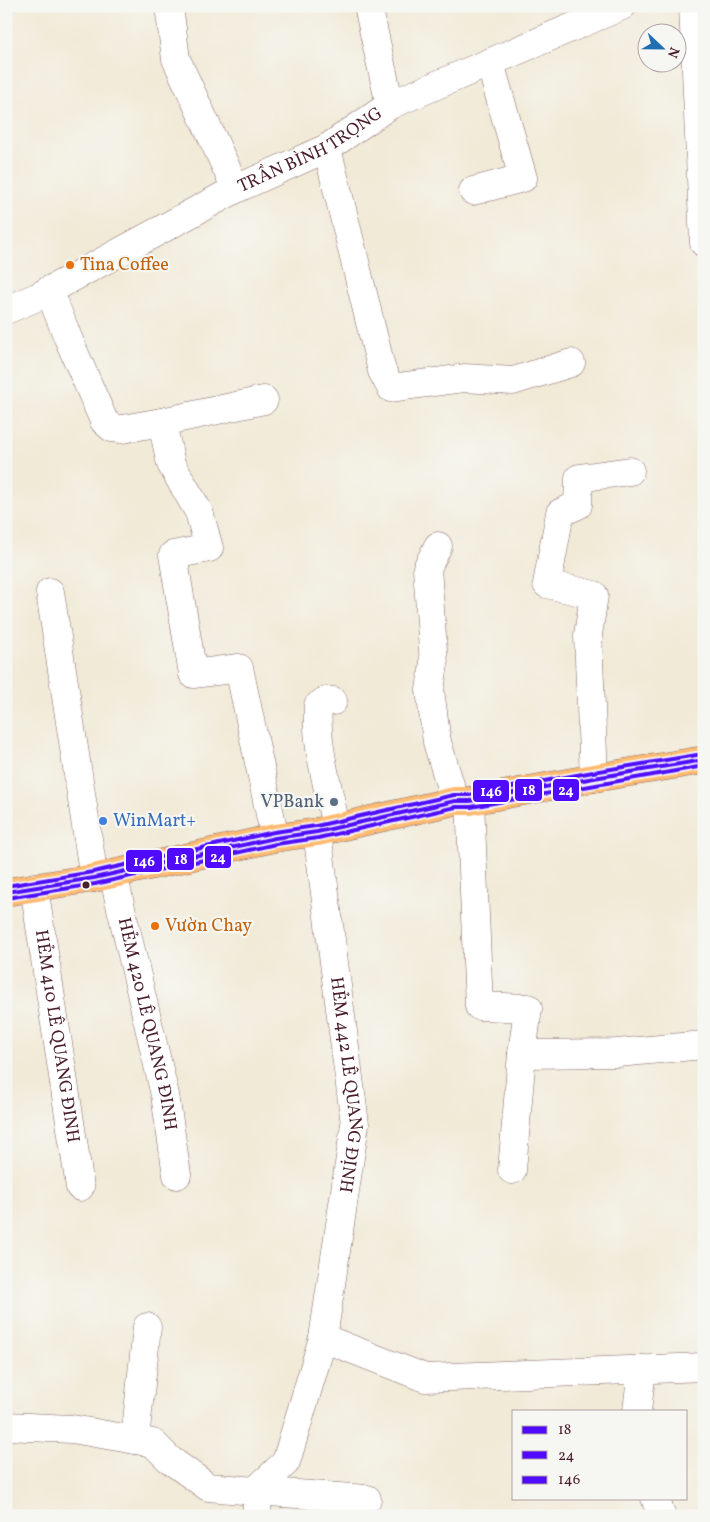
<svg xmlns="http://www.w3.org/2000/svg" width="710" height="1522" font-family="Vollkorn,serif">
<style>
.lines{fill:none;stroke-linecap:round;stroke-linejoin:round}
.minor-casing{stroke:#846667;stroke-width:29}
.major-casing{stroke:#846667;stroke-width:29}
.minor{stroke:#fff;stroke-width:28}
.major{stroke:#febb71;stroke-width:28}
.bus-1-casing{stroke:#f6f6f2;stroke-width:8}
.bus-2-casing{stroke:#f6f6f2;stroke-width:8}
.bus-3-casing{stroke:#f6f6f2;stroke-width:8}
.bus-1{stroke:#4f0aff;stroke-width:4}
.bus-2{stroke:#4f0aff;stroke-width:4}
.bus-3{stroke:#4f0aff;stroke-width:4}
.food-dot{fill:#e8710a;stroke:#f6f6f2;stroke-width:2}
.service-dot{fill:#5c6f8a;stroke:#f6f6f2;stroke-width:2}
.shop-dot{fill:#3f7fe0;stroke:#f6f6f2;stroke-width:2}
.bus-dot{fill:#4a1f2b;stroke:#f6f6f2;stroke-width:2}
.labels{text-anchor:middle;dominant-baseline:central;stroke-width:4.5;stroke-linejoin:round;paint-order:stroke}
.street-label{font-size:18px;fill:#4a1f2b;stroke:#f6f6f2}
.food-label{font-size:18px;fill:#c56008;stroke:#f6f6f2;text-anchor:start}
.service-label{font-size:18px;fill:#4e5e75;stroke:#f6f6f2;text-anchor:end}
.shop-label{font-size:18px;fill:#366cbe;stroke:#f6f6f2;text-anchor:start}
.line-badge{stroke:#f6f6f2;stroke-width:2}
.badge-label{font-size:14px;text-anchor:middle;font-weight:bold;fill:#fff}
</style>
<rect width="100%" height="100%" fill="#f6f6f2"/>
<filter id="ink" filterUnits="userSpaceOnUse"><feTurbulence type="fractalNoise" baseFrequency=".02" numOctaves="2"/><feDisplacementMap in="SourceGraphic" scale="10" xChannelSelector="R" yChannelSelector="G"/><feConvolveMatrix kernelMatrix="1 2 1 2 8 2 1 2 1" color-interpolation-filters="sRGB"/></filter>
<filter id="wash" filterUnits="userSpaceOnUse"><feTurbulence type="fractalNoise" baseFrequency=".0096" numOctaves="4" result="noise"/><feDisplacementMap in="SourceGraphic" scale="20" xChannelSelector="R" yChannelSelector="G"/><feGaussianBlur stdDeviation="1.12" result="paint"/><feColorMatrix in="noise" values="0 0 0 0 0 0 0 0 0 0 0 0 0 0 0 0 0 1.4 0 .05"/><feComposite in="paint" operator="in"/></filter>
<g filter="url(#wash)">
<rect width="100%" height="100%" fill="#f1ead7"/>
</g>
<g filter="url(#ink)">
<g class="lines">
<defs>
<g id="minor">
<polyline points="169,6 176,59 236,189"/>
<polyline points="368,6 390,105"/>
<polyline points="693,6 704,243"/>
<polyline points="327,148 382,371 391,388 464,378 513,381 571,363"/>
<polyline points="473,191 523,178 490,63"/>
<polyline points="49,290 68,338 104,421 112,428 122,429 162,422 264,400"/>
<path id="s1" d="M 6,310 L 37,297 L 236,189 L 327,148 L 390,105 L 622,6"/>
<polyline points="162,422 171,464 199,512 209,548 173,555 193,674 239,668 275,838"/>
<polyline points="438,546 427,568 434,664 430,690 437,742 455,801"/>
<polyline points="50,592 94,878"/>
<path d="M 333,701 L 325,701 L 318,706 C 315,746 329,788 336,828"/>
<polyline points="594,778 588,635 594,595 547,584 560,513 578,505 579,478 630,471"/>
<polyline points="470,801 479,1006 528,1008 522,1054 617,1053 704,1045"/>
<path id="s2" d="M 317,832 L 355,1124 L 323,1338 L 425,1378 L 704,1367"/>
<path id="s3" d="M 113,874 L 165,1095 L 177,1175"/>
<path id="s4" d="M 34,887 L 80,1187"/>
<polyline points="512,1170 522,1054"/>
<polyline points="637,1411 642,1369"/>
<polyline points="6,1426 72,1429 153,1443 169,1459 208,1487 255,1491 258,1516"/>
<polyline points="135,1440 147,1327"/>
<polyline points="255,1491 286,1462 323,1338"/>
<polyline points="255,1491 367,1499"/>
<polyline points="655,1498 662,1516"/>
</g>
<polyline id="major" points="6,892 94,878 275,838 317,832 455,801 470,801 594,778 704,760"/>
</defs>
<use href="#minor" class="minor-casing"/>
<use href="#major" class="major-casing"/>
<use href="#minor" class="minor"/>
<use href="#major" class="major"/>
<defs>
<polyline id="bus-1" points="6,892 94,878 275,838 317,832 455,801 470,801 594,778 704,760"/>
<polyline id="bus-2" points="7,898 95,884 276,844 318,838 456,807 471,807 704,766"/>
<polyline id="bus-3" points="6,886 93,872 274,832 316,826 454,795 469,795 593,772 703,754"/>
</defs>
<use href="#bus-1" class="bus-1-casing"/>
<use href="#bus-2" class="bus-2-casing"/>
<use href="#bus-3" class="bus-3-casing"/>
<use href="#bus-1" class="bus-1"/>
<use href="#bus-2" class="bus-2"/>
<use href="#bus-3" class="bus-3"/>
</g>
</g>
<g class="food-dot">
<circle cx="70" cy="265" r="5"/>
<circle cx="155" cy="926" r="5"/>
</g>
<circle class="service-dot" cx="334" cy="802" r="5"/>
<circle class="shop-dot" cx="103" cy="821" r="5"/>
<circle class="bus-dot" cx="86" cy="885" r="4.5"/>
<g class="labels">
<g class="street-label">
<text stroke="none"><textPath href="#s1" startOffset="344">TRẦN BÌNH TRỌNG</textPath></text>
<text stroke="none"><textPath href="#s3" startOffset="154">HẺM 420 LÊ QUANG ĐINH</textPath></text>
<text stroke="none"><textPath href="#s4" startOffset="151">HẺM 410 LÊ QUANG ĐINH</textPath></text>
<text stroke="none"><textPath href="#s2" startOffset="255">HẺM 442 LÊ QUANG ĐỊNH</textPath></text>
</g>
<g class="food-label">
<text x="80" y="265">Tina Coffee</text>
<text x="165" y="926">Vườn Chay</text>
</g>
<g class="service-label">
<text x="324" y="802">VPBank</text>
</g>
<g class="shop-label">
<text x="113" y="821">WinMart+</text>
</g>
</g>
<g class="line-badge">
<rect x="514" y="778" width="29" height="24" rx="5" fill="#4f0aff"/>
<rect x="552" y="778" width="28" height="24" rx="5" fill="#4f0aff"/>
<rect x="472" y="779" width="38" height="24" rx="5" fill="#4f0aff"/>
<rect x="204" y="845" width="28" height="24" rx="5" fill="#4f0aff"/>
<rect x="166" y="847" width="29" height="24" rx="5" fill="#4f0aff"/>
<rect x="125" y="849" width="38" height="24" rx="5" fill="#4f0aff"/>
</g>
<g class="badge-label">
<text x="529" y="795">18</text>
<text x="566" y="795">24</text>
<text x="491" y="796">146</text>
<text x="218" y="862">24</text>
<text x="181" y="864">18</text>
<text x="144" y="866">146</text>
</g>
<rect width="710" height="1522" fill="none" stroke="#f6f6f2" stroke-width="25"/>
<rect x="512" y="1410" width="175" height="90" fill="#f6f6f2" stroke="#b1a0a2"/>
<rect x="522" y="1426" width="25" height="8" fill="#4f0aff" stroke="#b1a0a2"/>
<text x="558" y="1434" font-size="15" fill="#4a1f2b">18</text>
<rect x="522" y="1451" width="25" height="8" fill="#4f0aff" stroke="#b1a0a2"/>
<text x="558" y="1460" font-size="15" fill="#4a1f2b">24</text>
<rect x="522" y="1476" width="25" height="8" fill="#4f0aff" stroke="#b1a0a2"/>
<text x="558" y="1484" font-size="15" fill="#4a1f2b">146</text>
<g transform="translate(662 48) rotate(112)"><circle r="24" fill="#f6f6f2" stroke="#b1a0a2"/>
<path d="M0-4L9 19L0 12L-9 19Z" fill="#1f6fb2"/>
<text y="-8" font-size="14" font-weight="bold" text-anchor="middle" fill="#4a1f2b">N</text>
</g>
</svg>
